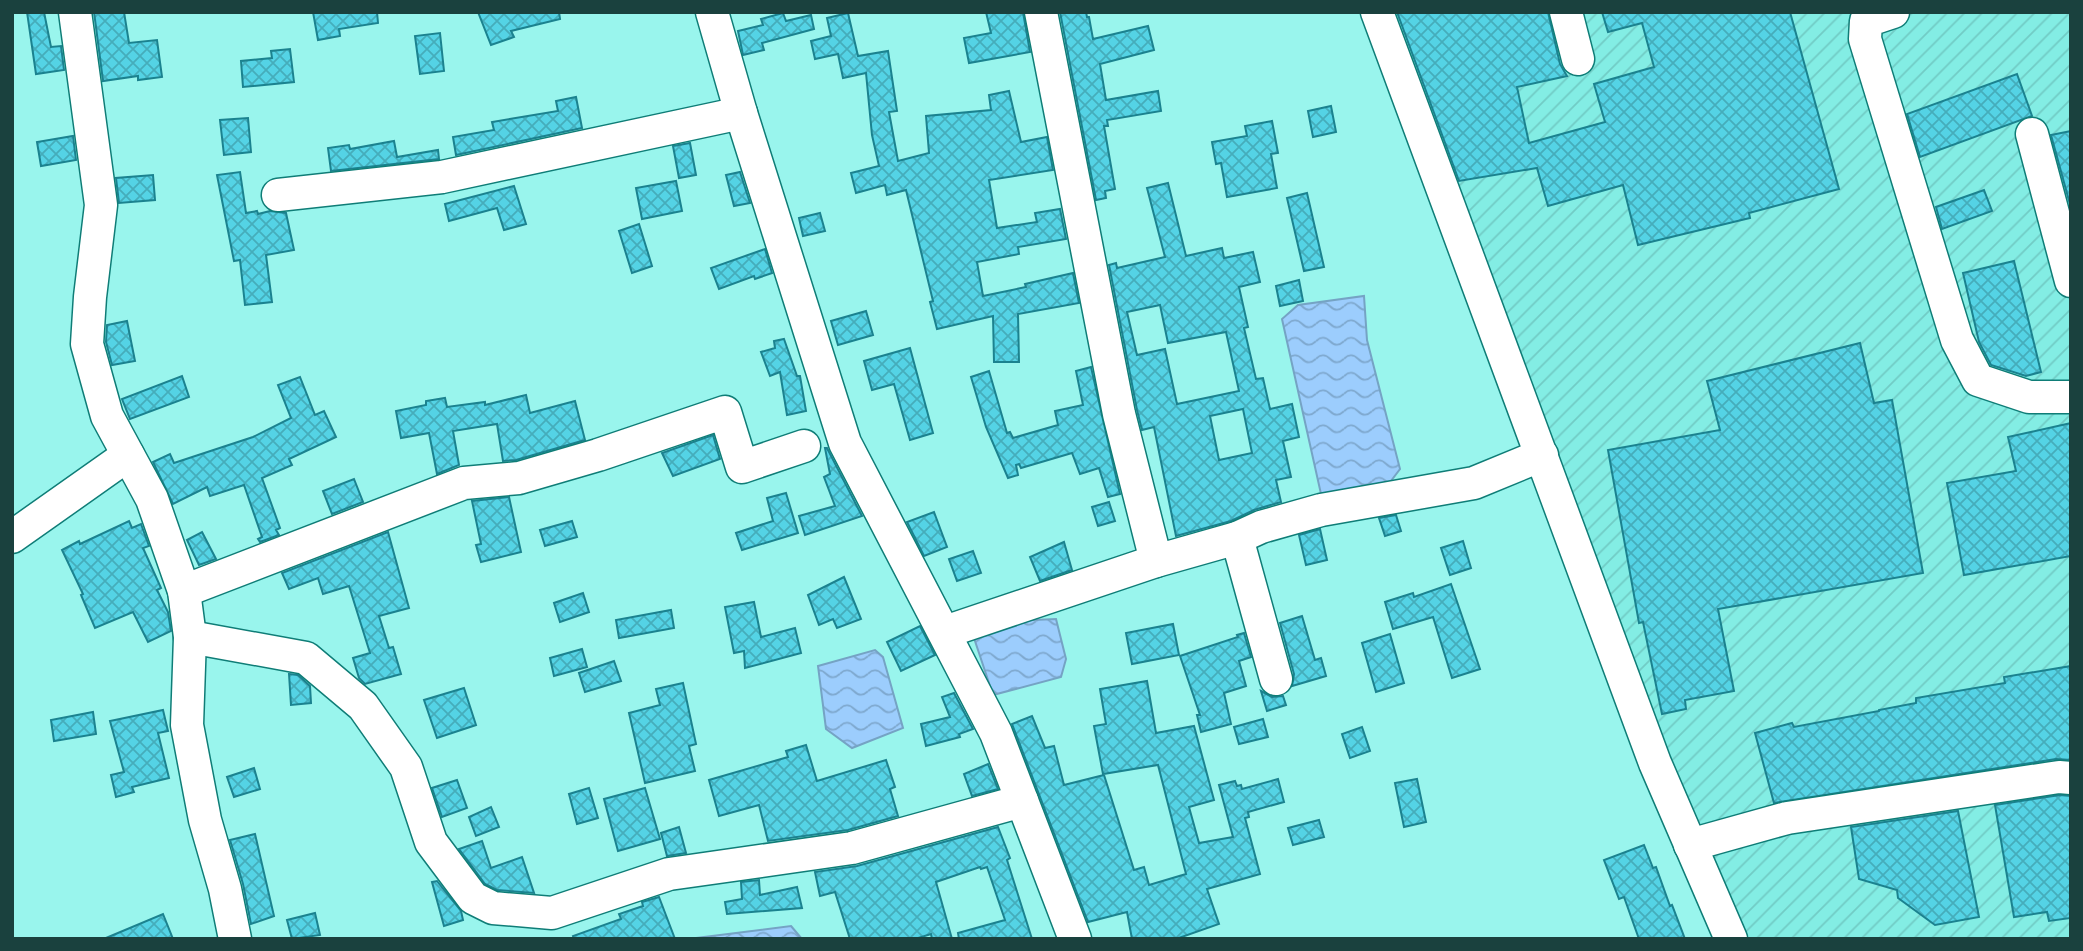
<svg xmlns="http://www.w3.org/2000/svg" width="2083" height="951" font-family="Poppins,sans-serif">
<style>
.industrial{fill:url(#industrial-furrows)}
.water{fill:url(#water-waves);stroke:#75a3c4;stroke-width:2}
.building{fill:url(#building-cross-hatch);stroke:#1b828f;stroke-width:2;fill-rule:evenodd}
.lines{fill:none;stroke-linecap:round;stroke-linejoin:round}
.minor-casing{stroke:#0f7d77;stroke-width:35}
.minor{stroke:#fff;stroke-width:32}
</style>
<defs>
<pattern id="industrial-furrows" width="10" height="10" patternUnits="userSpaceOnUse" patternTransform="scale(1.75)"><rect width="10" height="10" fill="#83ede4"/><path d="M-1 1l2-2M0 10L10 0M9 11l2-2" fill="none" stroke="#71ccc5"/></pattern>
<pattern id="water-waves" width="16" height="10" patternUnits="userSpaceOnUse" patternTransform="scale(1.75)"><rect width="16" height="10" fill="#9ccdfd"/><path d="M0 5q4-4 8 0t8 0" fill="none" stroke="#7ea8ce"/></pattern>
<pattern id="building-cross-hatch" width="8" height="8" patternUnits="userSpaceOnUse" patternTransform="scale(1.75)"><rect width="8" height="8" fill="#54d3e5"/><path d="M0 0l8 8M0 8l8-8" fill="none" stroke="#45adbb"/></pattern>
</defs>
<rect width="100%" height="100%" fill="#99f5ed"/>
<polygon class="industrial" points="1380,12 2071,12 2071,939 1718,939"/>
<g class="water">
<polygon points="1364,296 1367,340 1400,469 1384,490 1321,494 1282,319 1298,305"/>
<polygon points="1056,619 1066,659 1061,677 993,695 974,638 1007,621"/>
<polygon points="875,650 883,657 903,728 852,748 826,729 818,666"/>
<polygon points="791,926 802,939 688,939"/>
</g>
<g class="building">
<polygon points="27,12 44,12 51,47 61,46 64,70 36,74"/>
<polygon points="94,12 124,12 129,43 157,40 162,77 138,80 138,76 103,81"/>
<polygon points="313,12 377,12 378,23 339,29 340,36 318,40"/>
<polygon points="478,12 559,12 560,19 511,31 514,37 491,45"/>
<polygon points="986,12 1023,12 1030,52 969,63 964,38 991,33"/>
<polygon points="1060,12 1086,12 1087,17 1089,17 1093,39 1148,26 1154,50 1100,64 1106,100 1158,91 1161,111 1107,120 1108,126 1104,126 1115,189 1105,191 1106,198 1096,200"/>
<polygon points="1397,12 1548,12 1560,64 1567,76 1517,87 1529,143 1605,122 1594,84 1654,67 1642,23 1608,32 1602,12 1790,12 1839,189 1749,213 1750,218 1638,245 1623,185 1548,206 1537,168 1459,181"/>
<polygon points="783,13 786,21 811,15 814,29 762,43 764,50 743,55 738,31 763,25 761,19"/>
<polygon points="848,13 858,56 888,51 897,111 889,112 898,161 929,153 926,116 991,110 989,95 1009,91 1021,142 1047,137 1053,170 989,180 997,228 1037,222 1035,213 1060,209 1066,239 1018,247 1019,254 977,262 983,296 1026,287 1025,284 1073,273 1079,303 1018,314 1019,362 994,362 993,316 937,329 930,302 933,301 906,190 887,195 885,185 856,193 851,173 879,166 872,135 866,73 843,78 838,54 815,59 811,41 831,36 827,18"/>
<polygon points="440,33 444,71 420,74 415,36"/>
<polygon points="290,49 294,82 243,87 241,61 272,58 271,51"/>
<polygon points="2017,74 2032,116 1920,157 1907,114"/>
<polygon points="576,97 582,128 456,155 453,137 494,130 492,122 558,111 556,101"/>
<polygon points="1331,106 1336,132 1313,137 1308,111"/>
<polygon points="248,118 251,152 224,155 220,120"/>
<polygon points="1272,121 1278,153 1271,154 1277,188 1227,197 1221,163 1216,164 1212,142 1247,136 1245,126"/>
<polygon points="2071,131 2071,208 2051,135"/>
<polygon points="73,136 76,160 41,166 37,142"/>
<polygon points="394,141 397,157 438,150 439,159 331,171 328,148 349,145 350,149"/>
<polygon points="690,143 696,175 679,178 673,146"/>
<polygon points="240,172 246,213 257,211 258,214 270,211 286,213 294,250 266,255 272,302 245,305 240,260 234,261 217,175"/>
<polygon points="740,172 750,203 734,206 726,175"/>
<polygon points="153,175 155,200 119,203 116,178"/>
<polygon points="676,181 682,211 642,219 636,188"/>
<path d="M 1168,183 L 1186,256 L 1222,248 L 1224,258 L 1253,252 L 1260,282 L 1239,287 L 1248,327 L 1244,328 L 1256,379 L 1263,378 L 1270,409 L 1292,404 L 1299,437 L 1283,441 L 1291,477 L 1276,480 L 1281,502 L 1254,510 L 1231,521 L 1176,536 L 1154,427 L 1142,430 L 1137,410 L 1109,265 L 1116,263 L 1117,268 L 1165,257 L 1147,188 ZM 1160,305 L 1168,343 L 1226,332 L 1239,391 L 1177,404 L 1165,349 L 1137,355 L 1127,312 ZM 1243,409 L 1252,453 L 1219,460 L 1210,416 Z"/>
<polygon points="514,186 526,224 504,230 497,208 449,221 445,204"/>
<polygon points="1984,190 1992,211 1942,229 1936,207"/>
<polygon points="1307,193 1324,267 1304,271 1287,198"/>
<polygon points="820,213 825,231 803,236 799,218"/>
<polygon points="639,224 652,266 632,273 619,231"/>
<polygon points="765,249 772,273 755,279 754,276 719,289 711,268"/>
<polygon points="2014,261 2041,372 2026,376 1991,365 1979,342 1963,273"/>
<polygon points="1299,280 1303,301 1280,306 1276,286"/>
<polygon points="866,311 873,335 838,345 831,321"/>
<polygon points="127,321 135,361 112,365 106,342 107,325"/>
<polygon points="784,339 797,376 800,376 806,411 787,415 780,372 770,376 761,352 775,348 774,341"/>
<polygon points="1860,343 1874,403 1892,400 1923,573 1718,609 1734,691 1685,700 1686,709 1662,714 1643,622 1639,623 1608,450 1720,430 1707,381"/>
<polygon points="910,348 933,433 910,440 894,384 872,390 864,361"/>
<polygon points="1091,367 1120,494 1108,497 1099,468 1080,474 1072,453 1021,468 1019,464 1016,465 1018,475 1008,478 986,427 971,377 989,371 1007,433 1010,432 1013,438 1058,425 1055,411 1083,405 1076,371"/>
<polygon points="182,376 189,397 130,419 122,399"/>
<polygon points="300,377 315,415 324,411 336,437 289,459 292,465 262,478 280,528 276,530 279,535 260,542 258,539 262,537 244,485 210,496 207,487 173,504 153,462 170,454 174,463 253,437 291,418 278,385"/>
<polygon points="526,395 530,413 575,401 585,440 516,460 503,461 497,424 453,431 459,465 437,474 429,433 401,438 396,411 426,405 426,401 445,398 447,407 485,402 485,405"/>
<polygon points="2071,423 2071,556 1964,575 1947,483 2016,471 2008,437"/>
<polygon points="713,435 720,459 673,476 662,453"/>
<polygon points="825,448 827,448 862,516 805,535 799,516 835,506 824,477 830,474"/>
<polygon points="354,479 363,502 332,514 323,491"/>
<polygon points="786,493 798,533 742,550 736,533 773,521 767,498"/>
<polygon points="509,497 521,552 481,562 476,545 481,544 472,501"/>
<polygon points="1109,502 1115,521 1098,526 1092,507"/>
<polygon points="934,512 947,547 924,556 907,522"/>
<polygon points="1396,515 1401,531 1385,536 1379,518"/>
<polygon points="129,521 132,528 141,524 149,546 143,548 161,588 157,590 168,612 171,631 148,642 133,612 95,628 81,595 83,594 62,550 79,541 80,544"/>
<polygon points="572,521 577,537 545,546 540,530"/>
<polygon points="1320,529 1327,560 1306,565 1299,535"/>
<polygon points="202,532 216,559 199,565 187,540"/>
<polygon points="388,532 409,608 379,616 389,648 393,647 401,674 365,684 359,678 353,658 370,653 349,586 323,594 318,578 289,589 282,573"/>
<polygon points="1463,541 1471,568 1450,575 1441,548"/>
<polygon points="1064,542 1072,570 1040,581 1030,557"/>
<polygon points="973,551 981,573 957,581 949,559"/>
<polygon points="844,577 861,619 837,628 833,619 819,625 808,595"/>
<polygon points="1451,584 1480,669 1452,678 1433,617 1393,629 1385,602 1413,593 1414,597"/>
<polygon points="583,593 589,612 560,622 554,603"/>
<polygon points="754,602 761,637 795,628 801,653 745,668 744,651 734,653 725,607"/>
<polygon points="671,610 674,628 619,638 616,620"/>
<polygon points="1302,616 1315,660 1321,658 1326,676 1292,686 1294,674 1280,623"/>
<polygon points="1173,624 1179,655 1132,664 1126,633"/>
<polygon points="920,626 935,655 901,671 887,642"/>
<polygon points="1244,633 1251,657 1239,661 1246,686 1224,693 1231,724 1201,732 1197,715 1200,715 1180,656 1238,637 1237,635"/>
<polygon points="1390,634 1404,683 1376,692 1362,643"/>
<polygon points="582,649 587,667 554,676 550,658"/>
<polygon points="614,661 621,681 585,692 579,673"/>
<polygon points="2071,666 2071,760 2056,759 1774,803 1755,733 1792,723 1794,727 1879,711 1879,710 1916,703 1916,698 2005,683 2004,677"/>
<polygon points="289,674 298,675 310,686 311,703 291,705"/>
<polygon points="1147,681 1156,733 1194,726 1214,800 1189,807 1199,843 1233,837 1219,785 1235,781 1237,786 1241,785 1242,789 1278,779 1284,802 1248,812 1249,817 1245,818 1260,874 1207,889 1219,924 1176,939 1132,939 1127,912 1088,922 1012,724 1032,716 1045,748 1054,746 1064,785 1104,775 1134,870 1144,867 1149,885 1186,874 1158,765 1103,774 1094,726 1106,724 1100,689"/>
<polygon points="683,683 696,744 689,746 695,771 645,783 629,713 660,705 656,689"/>
<polygon points="464,688 476,725 437,738 424,700"/>
<polygon points="1261,691 1272,697 1283,696 1286,705 1267,711"/>
<polygon points="954,693 973,729 959,734 960,737 926,746 921,724 950,717 942,697"/>
<polygon points="163,710 168,731 158,733 169,778 132,787 134,792 116,797 111,775 124,772 110,721"/>
<polygon points="93,712 96,734 54,741 51,720"/>
<polygon points="1263,719 1268,737 1239,744 1234,727"/>
<polygon points="1362,727 1370,751 1350,758 1342,734"/>
<polygon points="806,745 817,781 886,760 895,787 890,789 898,816 848,830 768,841 759,805 719,816 709,780 788,757 786,751"/>
<polygon points="988,764 998,789 972,796 964,774"/>
<polygon points="254,768 260,789 234,797 227,777"/>
<polygon points="1417,779 1426,822 1404,827 1395,783"/>
<polygon points="457,780 467,808 442,817 432,788"/>
<polygon points="589,788 598,818 577,824 569,794"/>
<polygon points="645,788 660,839 618,851 604,799"/>
<polygon points="2060,795 2071,796 2071,918 2049,921 2047,912 2014,917 1995,805"/>
<polygon points="491,807 499,827 476,836 469,817"/>
<polygon points="1958,811 1979,917 1935,925 1898,898 1897,890 1859,879 1851,827"/>
<polygon points="1319,820 1324,837 1293,845 1288,828"/>
<polygon points="679,827 686,853 667,856 661,833"/>
<polygon points="998,827 1010,858 1007,860 1032,939 959,939 958,933 1005,920 987,867 981,869 980,867 936,882 952,939 932,939 931,934 915,939 850,939 835,892 820,896 815,872 857,866"/>
<polygon points="255,834 274,916 251,924 243,884 230,840"/>
<polygon points="482,841 491,868 522,857 534,893 497,890 485,884 459,849"/>
<polygon points="1644,845 1653,868 1656,867 1670,906 1672,905 1685,939 1639,939 1624,897 1619,899 1604,860"/>
<polygon points="759,880 760,895 797,887 802,908 727,914 725,902 742,899 741,882"/>
<polygon points="437,881 461,911 463,920 444,926 432,882"/>
<polygon points="659,897 675,939 574,939 573,936 621,919 619,914 643,906 642,902"/>
<polygon points="315,913 320,935 292,939 287,920"/>
<polygon points="163,914 173,939 106,939 106,938"/>
</g>
<g class="lines">
<defs>
<g id="minor">
<polyline points="75,12 101,205 90,297 87,344 107,416 152,499 184,591 190,637 187,725 205,820 225,889 235,939"/>
<polyline points="712,12 741,113 845,443 996,733 1075,939"/>
<polyline points="1041,12 1119,414 1156,561"/>
<polyline points="1377,12 1655,763 1731,939"/>
<polyline points="1566,12 1578,59"/>
<polyline points="1893,12 1866,21 1865,39 1957,340 1978,380 2029,397 2071,397"/>
<polyline points="2032,134 2071,281"/>
<polyline points="278,195 442,177 741,113"/>
<polyline points="12,537 128,455"/>
<polyline points="1237,538 1276,679"/>
<polyline points="184,591 464,483 519,478 598,455 725,412 742,467 804,446"/>
<polyline points="945,632 1156,561 1237,538 1261,527 1321,510 1474,483 1542,455"/>
<polyline points="190,637 306,658 363,706 406,767 431,842 473,898 493,908 552,913 669,874 852,848 1022,801"/>
<polyline points="1690,845 1787,818 2059,777 2071,778"/>
</g>
</defs>
<use href="#minor" class="minor-casing"/>
<use href="#minor" class="minor"/>
</g>
<rect width="2083" height="951" fill="none" stroke="#1a413e" stroke-width="28"/>
</svg>
